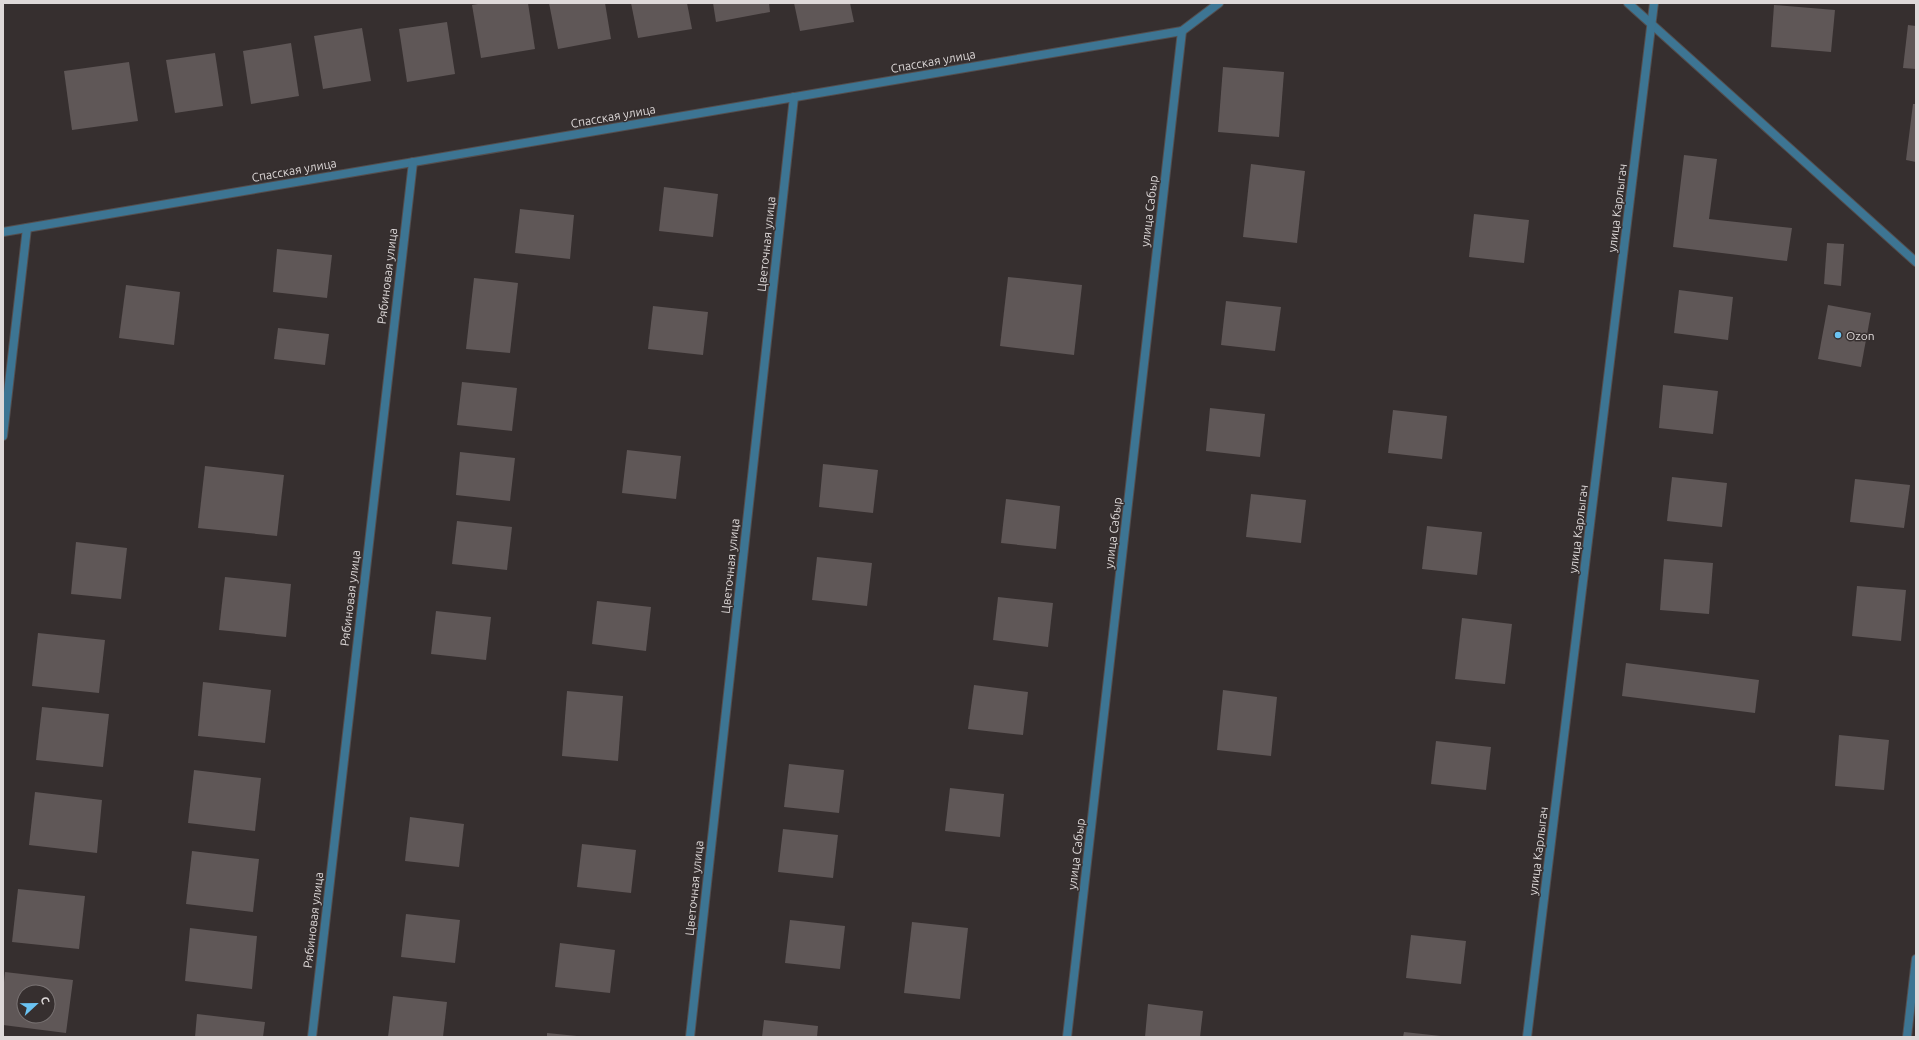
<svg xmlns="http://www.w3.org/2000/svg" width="1919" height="1040" font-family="Ubuntu,sans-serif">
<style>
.building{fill:#5f5757;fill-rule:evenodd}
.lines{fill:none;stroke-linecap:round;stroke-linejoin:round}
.street-casing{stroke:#544e4e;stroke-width:10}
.street{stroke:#3d7593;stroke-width:8}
.poi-dot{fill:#6bc3f2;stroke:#362f2f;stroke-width:1.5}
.labels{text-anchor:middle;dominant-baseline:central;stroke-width:3;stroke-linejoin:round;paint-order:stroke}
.street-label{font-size:12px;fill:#ded9d9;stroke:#362f2f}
.poi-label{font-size:12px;fill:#ded9d9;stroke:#362f2f;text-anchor:start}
</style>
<rect width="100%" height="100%" fill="#362f2f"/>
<g class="building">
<polygon points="484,3 528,3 535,49 481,58 472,5"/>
<polygon points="549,3 605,3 611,39 558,49"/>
<polygon points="631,3 687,3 692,29 638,38"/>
<polygon points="713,3 769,3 770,12 716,22"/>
<polygon points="794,3 850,3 854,22 800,31"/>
<polygon points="1774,5 1835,10 1831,52 1771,47"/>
<polygon points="447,22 455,74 407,82 399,29"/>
<polygon points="1908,25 1916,26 1916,69 1903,68"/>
<polygon points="362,28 371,81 323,89 314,36"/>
<polygon points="291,43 299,96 251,104 243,51"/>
<polygon points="215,53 223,106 175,113 166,60"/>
<polygon points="129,62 138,121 72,130 64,71"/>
<polygon points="1223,67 1284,72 1279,137 1218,132"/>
<polygon points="1913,104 1916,104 1916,162 1906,160"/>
<polygon points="1684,155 1717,159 1709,219 1792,228 1787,261 1673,247"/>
<polygon points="1251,164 1305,171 1297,243 1243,237"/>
<polygon points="664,187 718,194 713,237 659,231"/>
<polygon points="520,209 574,215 570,259 515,253"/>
<polygon points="1474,214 1529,220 1524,263 1469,257"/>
<polygon points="1827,243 1844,244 1841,286 1824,284"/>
<polygon points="277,249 332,255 327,298 273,292"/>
<polygon points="1008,277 1082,285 1074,355 1000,346"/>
<polygon points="474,278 518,283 510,353 466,349"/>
<polygon points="126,285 180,292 174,345 119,338"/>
<polygon points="1679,290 1733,297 1728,340 1674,333"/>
<polygon points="1226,301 1281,307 1275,351 1221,345"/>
<polygon points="1828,305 1871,313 1861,367 1818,359"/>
<polygon points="653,306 708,312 703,355 648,349"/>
<polygon points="278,328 329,334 325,365 274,359"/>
<polygon points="462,382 517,388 512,431 457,425"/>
<polygon points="1663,385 1718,391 1713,434 1659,428"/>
<polygon points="1210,408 1265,414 1260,457 1206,451"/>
<polygon points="1393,410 1447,416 1442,459 1388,453"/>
<polygon points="627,450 681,456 676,499 622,493"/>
<polygon points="460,452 515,458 510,501 456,495"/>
<polygon points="823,464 878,470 873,513 819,507"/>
<polygon points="205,466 284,475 277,536 198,528"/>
<polygon points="1672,477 1727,483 1722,527 1667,521"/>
<polygon points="1855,479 1910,485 1904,528 1850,522"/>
<polygon points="1251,494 1306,500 1301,543 1246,537"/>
<polygon points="1006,499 1060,506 1056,549 1001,543"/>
<polygon points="457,521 512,527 507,570 452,564"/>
<polygon points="1427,526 1482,532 1477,575 1422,569"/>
<polygon points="76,542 127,548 121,599 71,594"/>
<polygon points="817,557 872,563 867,606 812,600"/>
<polygon points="1664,559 1713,563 1709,614 1660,610"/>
<polygon points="225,577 291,584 286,637 219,630"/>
<polygon points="1857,586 1906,590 1901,641 1852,636"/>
<polygon points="998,597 1053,603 1048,647 993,640"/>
<polygon points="597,601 651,607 646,651 592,644"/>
<polygon points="436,611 491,617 486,660 431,654"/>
<polygon points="1462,618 1512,624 1505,684 1455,679"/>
<polygon points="38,633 105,640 99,693 32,686"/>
<polygon points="1626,663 1759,680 1755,713 1622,696"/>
<polygon points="203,682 271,690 265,743 198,736"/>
<polygon points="974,685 1028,692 1023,735 968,729"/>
<polygon points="1223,690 1277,697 1271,756 1217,750"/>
<polygon points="567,691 623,696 618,761 562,756"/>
<polygon points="42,707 109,714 103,767 36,760"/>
<polygon points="1839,735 1889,740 1884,790 1835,786"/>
<polygon points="1436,741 1491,747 1486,790 1431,784"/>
<polygon points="789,764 844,770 839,813 784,807"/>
<polygon points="194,770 261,778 255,831 188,823"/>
<polygon points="950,788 1004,794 1000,837 945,831"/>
<polygon points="35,792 102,800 97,853 29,845"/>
<polygon points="410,817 464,824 459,867 405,861"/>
<polygon points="783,829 838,835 833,878 778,872"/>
<polygon points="582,844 636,850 631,893 577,887"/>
<polygon points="192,851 259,859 253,912 186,904"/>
<polygon points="18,889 85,896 79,949 12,942"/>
<polygon points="406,914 460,920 455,963 401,957"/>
<polygon points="790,920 845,926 840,969 785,963"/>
<polygon points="912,922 968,928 960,999 904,993"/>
<polygon points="190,928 257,936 252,989 185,981"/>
<polygon points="1411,935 1466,941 1461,984 1406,978"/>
<polygon points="560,943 615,950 610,993 555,987"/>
<path d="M 5,972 L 73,980 L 66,1033 L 3,1025 L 3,992 ZM 24,992 L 48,992 L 48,1016 L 24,1016 Z"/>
<polygon points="393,996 447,1002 443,1037 388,1037"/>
<polygon points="1148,1004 1203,1011 1200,1037 1145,1037"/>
<polygon points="197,1014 265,1022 263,1037 195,1037"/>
<polygon points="764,1020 818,1026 817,1037 762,1037"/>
<polygon points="1404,1032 1441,1036 1441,1037 1403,1037"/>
<polygon points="547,1033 577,1036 577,1037 547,1037"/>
</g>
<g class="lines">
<defs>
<g id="street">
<polyline points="1628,3 1916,262"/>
<polyline points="3,232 1182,31 1219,3"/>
<polyline points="3,436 27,228"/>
<polyline points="312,1037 413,162"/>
<polyline points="690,1037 794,97"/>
<polyline points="1067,1037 1182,31"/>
<polyline points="1527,1037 1654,3"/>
<polyline points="1907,1037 1916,959"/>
</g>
</defs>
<use href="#street" class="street-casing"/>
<use href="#street" class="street"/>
</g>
<circle class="poi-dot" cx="1838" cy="335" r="4"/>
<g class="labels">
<g class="street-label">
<text transform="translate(933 61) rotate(-10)">Спасская улица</text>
<text transform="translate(613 116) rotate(-10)">Спасская улица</text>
<text transform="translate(294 170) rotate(-10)">Спасская улица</text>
<text transform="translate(1617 208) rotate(-83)">улица Карлыгач</text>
<text transform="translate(1149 211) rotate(-83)">улица Сабыр</text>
<text transform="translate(766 244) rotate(-84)">Цветочная улица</text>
<text transform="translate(387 276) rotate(-83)">Рябиновая улица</text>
<text transform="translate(1578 529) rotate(-83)">улица Карлыгач</text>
<text transform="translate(1113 533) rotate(-83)">улица Сабыр</text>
<text transform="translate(730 566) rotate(-84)">Цветочная улица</text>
<text transform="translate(350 598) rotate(-83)">Рябиновая улица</text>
<text transform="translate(1538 851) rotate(-83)">улица Карлыгач</text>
<text transform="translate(1076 854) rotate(-83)">улица Сабыр</text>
<text transform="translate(694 888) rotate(-84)">Цветочная улица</text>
<text transform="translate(313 920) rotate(-83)">Рябиновая улица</text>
</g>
<g class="poi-label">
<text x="1846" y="335">Ozon</text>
</g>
</g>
<rect width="1919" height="1040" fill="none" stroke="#ded9d9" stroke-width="8"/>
<g transform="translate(36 1004) rotate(68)"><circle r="19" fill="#362f2f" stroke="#797373"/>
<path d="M0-3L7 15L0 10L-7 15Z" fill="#6bc3f2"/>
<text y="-6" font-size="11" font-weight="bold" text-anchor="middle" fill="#ded9d9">С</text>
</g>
</svg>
